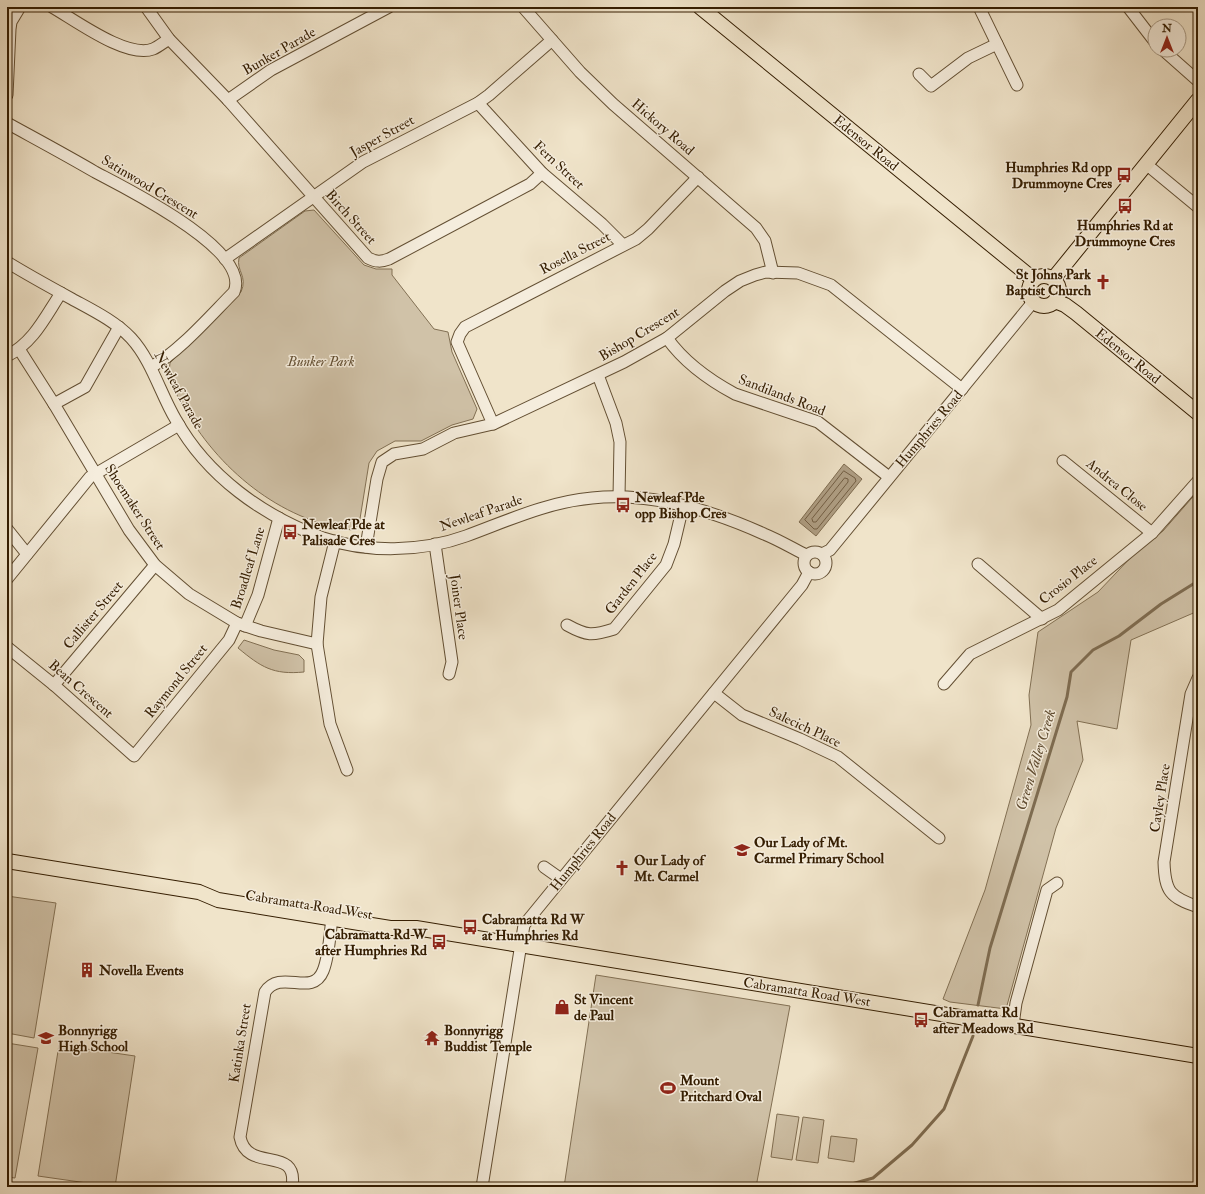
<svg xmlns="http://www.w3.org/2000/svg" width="1205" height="1194" font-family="'IM FELL Double Pica',serif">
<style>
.green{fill:#d0c2a8;stroke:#827054}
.water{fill:#b0a086;stroke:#7e6c51}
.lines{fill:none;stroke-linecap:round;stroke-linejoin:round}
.shore{stroke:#725e44;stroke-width:1}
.stream{stroke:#7e6c51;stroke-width:3}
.minor-casing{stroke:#634f33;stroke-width:13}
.major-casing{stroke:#341d01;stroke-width:16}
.minor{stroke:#f5eddd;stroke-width:11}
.major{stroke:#f0e4ca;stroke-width:14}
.labels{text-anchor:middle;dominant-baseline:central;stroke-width:3;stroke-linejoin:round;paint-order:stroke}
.street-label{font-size:14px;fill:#341d01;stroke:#f5eddd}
.poi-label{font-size:14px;font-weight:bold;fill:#341d01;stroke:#f5eddd;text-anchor:start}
.park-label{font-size:14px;font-style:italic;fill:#634f33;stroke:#f5eddd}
.water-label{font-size:15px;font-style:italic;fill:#5f4b30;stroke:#f5eddd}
</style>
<rect width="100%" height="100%" fill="#f0e4ca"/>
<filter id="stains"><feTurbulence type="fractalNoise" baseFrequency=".005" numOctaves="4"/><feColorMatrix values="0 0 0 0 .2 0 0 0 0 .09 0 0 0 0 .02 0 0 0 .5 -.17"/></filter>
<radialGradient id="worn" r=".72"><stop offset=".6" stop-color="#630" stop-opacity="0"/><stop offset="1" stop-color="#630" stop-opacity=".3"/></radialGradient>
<g class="green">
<path d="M 314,210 L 364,265 L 376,269 L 392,269 L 392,275 L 434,329 L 448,332 L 452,352 L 477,409 L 473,419 L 452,425 L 421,441 L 395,441 L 377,451 L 369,463 L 359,525 L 352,530 C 280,521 217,468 183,406 C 176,394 167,377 170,363 L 241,292 C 248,276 236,271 239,258 L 305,211 Z"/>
<polygon points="1198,491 1198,611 1131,640 1117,729 1077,721 1083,760 1056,828 1006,1009 950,1002 943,999 985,890 1031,725 1029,695 1038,632 1098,592 1135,553 1163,531"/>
<path d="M 244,640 L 274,650 L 299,655 L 304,660 L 304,672 C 273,675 261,667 238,648 Z"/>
<polygon points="7,896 56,903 34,1038 7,1033"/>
<polygon points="596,975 790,1006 756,1187 564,1187"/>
<polygon points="7,1043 38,1048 15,1178 7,1177"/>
<polygon points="59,1045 135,1056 115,1187 38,1176"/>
<polygon points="777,1114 799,1117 792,1160 771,1157"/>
<polygon points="803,1117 824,1120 818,1163 796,1160"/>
<polygon points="831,1136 857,1139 854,1162 828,1158"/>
</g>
<polygon class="water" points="844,464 862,479 816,536 799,522"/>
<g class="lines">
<g class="shore">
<polygon points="844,471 855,478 856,481 817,529 814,529 805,520"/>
<polygon points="845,478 848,479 848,482 816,522 813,522 812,519"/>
</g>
<g class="stream">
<polyline points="978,1005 990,948 1067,697 1071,672 1093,650 1119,636 1161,604 1198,581"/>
<polyline points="841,1187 873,1178 912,1145 944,1109 973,1036"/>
</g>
<defs>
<g id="minor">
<path d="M 52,7 C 75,20 127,59 153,49 C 158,47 164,42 169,39"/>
<path d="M 146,7 L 169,39 L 228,100 L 368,258 C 376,262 381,262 389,259 L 530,184 L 542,173"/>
<polyline points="523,7 580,72 613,104 756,228 765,241 773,273"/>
<polyline points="979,7 1017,85"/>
<polyline points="1128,7 1155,42"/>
<polyline points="1163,50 1198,81"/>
<polyline points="919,74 931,86 968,58 997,44"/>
<polyline points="7,95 10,29 11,22 20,7"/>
<polyline points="228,100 271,70 389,7"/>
<polyline points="478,103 542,173 602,224 623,245"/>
<path d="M 7,123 C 36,139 66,155 95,172 C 125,188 252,250 234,292 C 211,315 178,353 151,367"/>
<polyline points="1146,164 1198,207"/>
<polyline points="225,259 363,162 478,103 489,95 552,40"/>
<path d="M 7,262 C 28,275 50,287 72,299 C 92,310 115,321 131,338 C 152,361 160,393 176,420 C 207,476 263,516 323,538 C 367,553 422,552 466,536 C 507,521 547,502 592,498 C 651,492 711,510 764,534 C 779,540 792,548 806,555"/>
<path d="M 667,338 C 684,362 709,380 735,394 L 818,422 L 889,477"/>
<polyline points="19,349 54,404 129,530 155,565 189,594 237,623 261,631 317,644"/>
<path d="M 7,356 C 34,342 45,317 61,293"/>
<polyline points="598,375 616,423 620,442 619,497"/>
<polyline points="54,404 85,387 119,327"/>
<polyline points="493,424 457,342 460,334 465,327 636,239 648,229 698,177"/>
<polyline points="1063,461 1152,533"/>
<polyline points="7,529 27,554"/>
<polyline points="335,541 321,597 317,644 330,724 347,770"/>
<polyline points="435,544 452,662 449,674"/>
<polyline points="366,547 377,479 382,462 394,454 423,449 454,433 493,424 624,362 667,338 725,291 740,281 755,275 766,272 798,273 831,285 962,389"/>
<circle cx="815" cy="563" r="11"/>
<polyline points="822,554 830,550 1033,302"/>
<polyline points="978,564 1042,619"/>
<polyline points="7,579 90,477 179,425"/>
<path d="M 567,625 C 587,636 592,636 614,629 L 666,565 L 674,544 L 683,506"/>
<polyline points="245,626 258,595 279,518"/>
<polyline points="7,647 54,685 134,756 229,640 237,623"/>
<path d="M 1198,678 L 1191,694 L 1164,862 C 1165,892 1170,897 1198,907"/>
<polyline points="944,684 970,654 1058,610 1152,533 1198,481"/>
<polyline points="54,685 155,565"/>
<polyline points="714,693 742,715 800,739 838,757 939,838"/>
<polyline points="544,867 561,879"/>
<polyline points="1013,1025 1016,1003 1047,890 1057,883"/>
<path d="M 292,1187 C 299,1144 247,1174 240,1137 L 265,992 C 281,968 312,998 323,971 C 329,957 330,933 332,918"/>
<polyline points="482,1187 524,925 802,585 809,572"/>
</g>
<g id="major">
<polyline points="700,7 1033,279"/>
<circle cx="1044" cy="291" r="15"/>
<polyline points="1054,278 1198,100"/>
<polyline points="1055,301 1065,305 1076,313 1198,413"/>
<polyline points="7,861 199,892 218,900 390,928 416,928 1198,1056"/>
</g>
</defs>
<use href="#minor" class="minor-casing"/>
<use href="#major" class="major-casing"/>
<use href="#minor" class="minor"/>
<use href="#major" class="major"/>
</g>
<defs>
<symbol id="bus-bare" viewBox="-9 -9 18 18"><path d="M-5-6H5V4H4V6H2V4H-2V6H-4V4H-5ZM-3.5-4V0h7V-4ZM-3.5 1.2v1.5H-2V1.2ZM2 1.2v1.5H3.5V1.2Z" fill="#8f2418" stroke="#f5eddd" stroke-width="2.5" paint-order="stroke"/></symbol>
<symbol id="church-bare" viewBox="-9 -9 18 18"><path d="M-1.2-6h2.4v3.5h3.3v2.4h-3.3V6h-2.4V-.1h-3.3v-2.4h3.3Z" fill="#8f2418" stroke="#f5eddd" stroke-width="2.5" paint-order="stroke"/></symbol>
<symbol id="school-bare" viewBox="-9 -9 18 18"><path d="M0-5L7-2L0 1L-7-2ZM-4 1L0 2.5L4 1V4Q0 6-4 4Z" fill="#8f2418" stroke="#f5eddd" stroke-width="2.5" paint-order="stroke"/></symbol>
<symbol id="building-bare" viewBox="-9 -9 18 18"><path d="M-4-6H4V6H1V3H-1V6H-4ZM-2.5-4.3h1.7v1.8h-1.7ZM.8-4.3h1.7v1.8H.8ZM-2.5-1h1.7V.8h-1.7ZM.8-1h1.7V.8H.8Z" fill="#8f2418" stroke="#f5eddd" stroke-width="2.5" paint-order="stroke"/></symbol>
<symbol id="shop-bare" viewBox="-9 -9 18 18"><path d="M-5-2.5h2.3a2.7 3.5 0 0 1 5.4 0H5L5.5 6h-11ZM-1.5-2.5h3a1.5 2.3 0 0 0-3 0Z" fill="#8f2418" stroke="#f5eddd" stroke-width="2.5" paint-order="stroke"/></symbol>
<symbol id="temple-bare" viewBox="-9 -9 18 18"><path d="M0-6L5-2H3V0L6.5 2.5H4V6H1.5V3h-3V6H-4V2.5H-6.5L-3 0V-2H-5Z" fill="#8f2418" stroke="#f5eddd" stroke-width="2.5" paint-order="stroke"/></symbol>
<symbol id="stadium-bare" viewBox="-9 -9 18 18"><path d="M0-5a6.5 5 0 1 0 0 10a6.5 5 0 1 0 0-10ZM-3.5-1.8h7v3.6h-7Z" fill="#8f2418" stroke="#f5eddd" stroke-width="2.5" paint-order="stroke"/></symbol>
</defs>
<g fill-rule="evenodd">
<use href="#bus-bare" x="1113" y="164" width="22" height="22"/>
<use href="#bus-bare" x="1114" y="195" width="22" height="22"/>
<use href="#church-bare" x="1092" y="271" width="22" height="22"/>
<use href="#bus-bare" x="612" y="494" width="22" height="22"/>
<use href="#bus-bare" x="279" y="521" width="22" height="22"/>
<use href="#school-bare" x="731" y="839" width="22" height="22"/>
<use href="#church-bare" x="611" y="857" width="22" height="22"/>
<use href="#bus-bare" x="459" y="916" width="22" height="22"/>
<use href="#bus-bare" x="428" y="931" width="22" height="22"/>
<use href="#building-bare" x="76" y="959" width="22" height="22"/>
<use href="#shop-bare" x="551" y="996" width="22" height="22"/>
<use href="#bus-bare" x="910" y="1009" width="22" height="22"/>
<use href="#school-bare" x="35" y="1027" width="22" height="22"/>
<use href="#temple-bare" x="421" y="1027" width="22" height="22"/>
<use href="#stadium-bare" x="657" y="1077" width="22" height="22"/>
</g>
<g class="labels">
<g class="street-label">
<text transform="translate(279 51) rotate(-30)">Bunker Parade</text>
<text transform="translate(663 127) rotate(41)">Hickory Road</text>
<text transform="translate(382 136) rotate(-29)">Jasper Street</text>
<text transform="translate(866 143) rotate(39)">Edensor Road</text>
<text transform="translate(559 165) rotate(43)">Fern Street</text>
<text transform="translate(150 187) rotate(31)">Satinwood Crescent</text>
<text transform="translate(351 217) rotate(48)">Birch Street</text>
<text transform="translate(575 253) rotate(-27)">Rosella Street</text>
<text transform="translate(639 334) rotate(-31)">Bishop Crescent</text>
<text transform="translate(1128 356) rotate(39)">Edensor Road</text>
<text transform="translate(179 390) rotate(61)">Newleaf Parade</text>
<text transform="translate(782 395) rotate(21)">Sandilands Road</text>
<text transform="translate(929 429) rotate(-50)">Humphries Road</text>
<text transform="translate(1117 485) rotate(39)">Andrea Close</text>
<text transform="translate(135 507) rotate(57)">Shoemaker Street</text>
<text transform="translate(481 513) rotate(-19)">Newleaf Parade</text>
<text transform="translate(248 568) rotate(-73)">Broadleaf Lane</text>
<text transform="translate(1068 580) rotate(-38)">Crosio Place</text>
<text transform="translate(631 583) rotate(-52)">Garden Place</text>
<text transform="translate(459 607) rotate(82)">Joiner Place</text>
<text transform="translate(93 615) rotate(-50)">Callister Street</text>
<text transform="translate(176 681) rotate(-51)">Raymond Street</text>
<text transform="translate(81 689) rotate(41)">Bean Crescent</text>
<text transform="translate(805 727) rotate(25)">Salecich Place</text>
<text transform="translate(1160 798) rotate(-81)">Cayley Place</text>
<text transform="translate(583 852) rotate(-51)">Humphries Road</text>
<text transform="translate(309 905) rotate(9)">Cabramatta Road West</text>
<text transform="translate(807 992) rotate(9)">Cabramatta Road West</text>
<text transform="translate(240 1043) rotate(-81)">Katinka Street</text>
</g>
<g class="poi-label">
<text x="1112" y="167" text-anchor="end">Humphries Rd opp<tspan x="1112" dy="16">Drummoyne Cres</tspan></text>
<text x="1125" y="225" text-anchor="middle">Humphries Rd at<tspan x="1125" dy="16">Drummoyne Cres</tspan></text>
<text x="1091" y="274" text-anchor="end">St Johns Park<tspan x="1091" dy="16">Baptist Church</tspan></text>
<text x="635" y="497">Newleaf Pde<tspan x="635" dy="16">opp Bishop Cres</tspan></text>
<text x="302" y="524">Newleaf Pde at<tspan x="302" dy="16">Palisade Cres</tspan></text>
<text x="754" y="842">Our Lady of Mt.<tspan x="754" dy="16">Carmel Primary School</tspan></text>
<text x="634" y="860">Our Lady of<tspan x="634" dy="16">Mt. Carmel</tspan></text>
<text x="482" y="919">Cabramatta Rd W<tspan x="482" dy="16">at Humphries Rd</tspan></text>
<text x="427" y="934" text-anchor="end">Cabramatta Rd W<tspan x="427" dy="16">after Humphries Rd</tspan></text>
<text x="99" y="970">Novella Events</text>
<text x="574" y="999">St Vincent<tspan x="574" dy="16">de Paul</tspan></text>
<text x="933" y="1012">Cabramatta Rd<tspan x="933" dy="16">after Meadows Rd</tspan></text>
<text x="58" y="1030">Bonnyrigg<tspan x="58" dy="16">High School</tspan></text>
<text x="444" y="1030">Bonnyrigg<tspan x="444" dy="16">Buddist Temple</tspan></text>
<text x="680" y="1080">Mount<tspan x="680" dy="16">Pritchard Oval</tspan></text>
</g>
<g class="park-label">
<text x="321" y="361">Bunker Park</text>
</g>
<g class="water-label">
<text transform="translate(1036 760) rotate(-73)">Green Valley Creek</text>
</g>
</g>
<rect width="1205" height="1194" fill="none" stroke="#f0e4ca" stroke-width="24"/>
<rect x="8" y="8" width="1189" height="1178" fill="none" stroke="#341d01" stroke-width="2"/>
<rect x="12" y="12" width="1181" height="1170" fill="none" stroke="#341d01"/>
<g transform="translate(1167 38)"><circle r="19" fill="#f5eddd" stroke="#a89a85"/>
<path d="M0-3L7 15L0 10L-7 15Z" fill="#8f2418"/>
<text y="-6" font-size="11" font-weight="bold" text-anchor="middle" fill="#341d01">N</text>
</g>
<rect width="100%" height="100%" filter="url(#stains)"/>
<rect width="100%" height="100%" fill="url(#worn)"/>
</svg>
